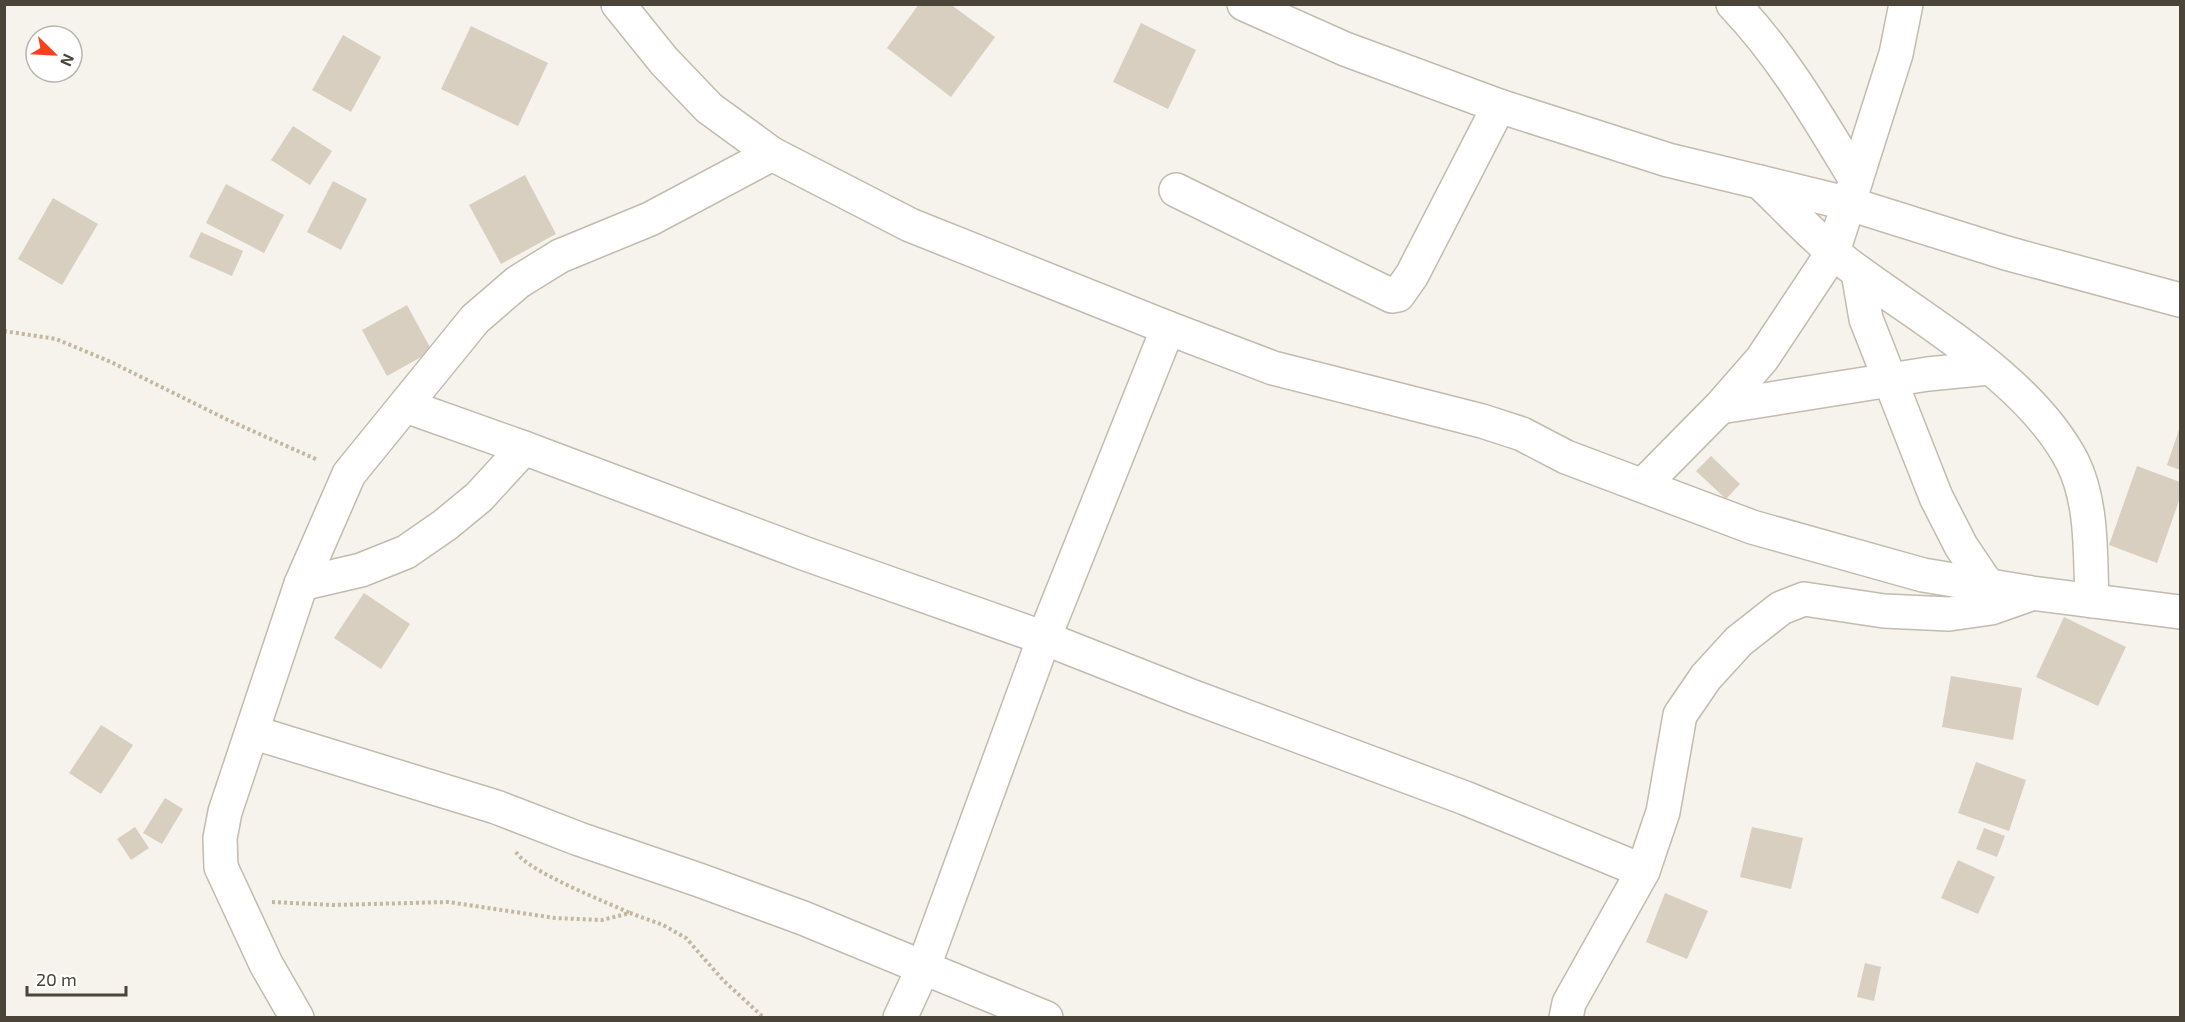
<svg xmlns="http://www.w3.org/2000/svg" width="2185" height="1022" font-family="'Exo 2',sans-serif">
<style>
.building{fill:#d8cfc1}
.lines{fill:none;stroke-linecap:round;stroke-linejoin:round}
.street-casing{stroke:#c2bbae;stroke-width:36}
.path{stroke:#c4b79f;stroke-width:4;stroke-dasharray:3 3;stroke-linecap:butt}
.street{stroke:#fff;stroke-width:33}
</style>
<rect width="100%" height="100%" fill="#f6f3ec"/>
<g class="building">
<polygon points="919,4 950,4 995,37 951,97 887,48"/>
<polygon points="1141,23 1196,50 1168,109 1113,82"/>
<polygon points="471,26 548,63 518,126 441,89"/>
<polygon points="343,35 381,57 351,112 312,90"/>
<polygon points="293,126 332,151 310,185 271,160"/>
<polygon points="525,175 556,234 501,264 469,205"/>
<polygon points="333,181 367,199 341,250 307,232"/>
<polygon points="226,184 284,215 264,253 206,223"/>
<polygon points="53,198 98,224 62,285 18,259"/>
<polygon points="201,232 243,251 232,276 189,257"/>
<polygon points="407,305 432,351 387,376 362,330"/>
<polygon points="2180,427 2180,470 2167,465"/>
<polygon points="1711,456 1740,484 1726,499 1696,471"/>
<polygon points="2137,466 2180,482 2180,498 2157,563 2109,545"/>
<polygon points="364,593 410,624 381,669 334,638"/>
<polygon points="2064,617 2126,647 2098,706 2036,677"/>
<polygon points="1951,676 2022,688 2013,740 1942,727"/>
<polygon points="101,725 133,745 101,794 69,773"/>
<polygon points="1976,762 2026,780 2009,831 1958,813"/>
<polygon points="165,798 183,809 162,844 143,833"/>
<polygon points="135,827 149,848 131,860 117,839"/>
<polygon points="1752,827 1803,838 1791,889 1740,877"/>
<polygon points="1984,828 2005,836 1997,857 1976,849"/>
<polygon points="1958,860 1995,877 1978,914 1941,898"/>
<polygon points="1665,893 1708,911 1687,959 1646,942"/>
<polygon points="1865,963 1881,967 1874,1001 1857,997"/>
</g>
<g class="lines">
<defs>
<g id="street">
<polyline points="618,4 664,61 709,108 772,154 910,225 1168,328 1273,368 1482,421 1522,434 1566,457 1752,527 1923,575 2032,593 2180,612"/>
<polyline points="1244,4 1345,49 1499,106 1668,160 1850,204 2006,253 2180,300"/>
<path d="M 1733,4 C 1783,56 1819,119 1856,180"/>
<path d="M 1760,182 C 1792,213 1822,246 1857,271 C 1929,324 2032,382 2073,463 C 2093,504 2090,556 2092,601"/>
<polyline points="1176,190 1392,296 1398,295 1412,275 1499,106"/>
<polyline points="1858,272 1866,319 1936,497 1961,546 1988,586"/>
<polyline points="406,406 524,448 806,554 1044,638 1191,696 1465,798 1643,871"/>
<polyline points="1720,407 1928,374 1989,368"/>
<polyline points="1643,485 1720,407 1762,359 1833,252 1896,54 1906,4"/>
<polyline points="301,584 361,570 406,552 445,525 479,497 524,448"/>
<polyline points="252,732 496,807 579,839 699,880 803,918 1046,1018"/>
<polyline points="297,1018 266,964 221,867 220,838 225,812 301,584 349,474 475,319 518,282 560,256 650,219 772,154"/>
<polyline points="900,1018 924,966 1044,638 1168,328"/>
<polyline points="1566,1018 1569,1003 1643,871 1663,812 1680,715 1706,677 1739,641 1781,608 1804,599 1884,611 1949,614 1991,608 2028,595"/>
</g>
</defs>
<use href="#street" class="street-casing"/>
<g class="path">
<polyline points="4,331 56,339 111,362 228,420 318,460"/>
<path d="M 516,852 C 527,871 606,902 630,913"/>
<polyline points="272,902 333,905 448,902 555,918 602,920 630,913 663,925 686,938 723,980 764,1018"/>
</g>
<use href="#street" class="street"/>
</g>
<rect width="2185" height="1022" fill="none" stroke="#4b4439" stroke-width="12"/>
<g transform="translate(54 54) rotate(114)"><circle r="28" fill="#ffffff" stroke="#b7b4b0" stroke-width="1.5"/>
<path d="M0-4.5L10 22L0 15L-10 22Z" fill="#fc3f1d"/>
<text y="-9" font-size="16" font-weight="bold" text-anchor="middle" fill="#4b4439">N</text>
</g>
<path d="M27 986v9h99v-9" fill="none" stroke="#4b4439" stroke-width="3"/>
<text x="36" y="986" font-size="18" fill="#4b4439" stroke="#ffffff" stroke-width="4.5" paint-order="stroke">20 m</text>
</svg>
